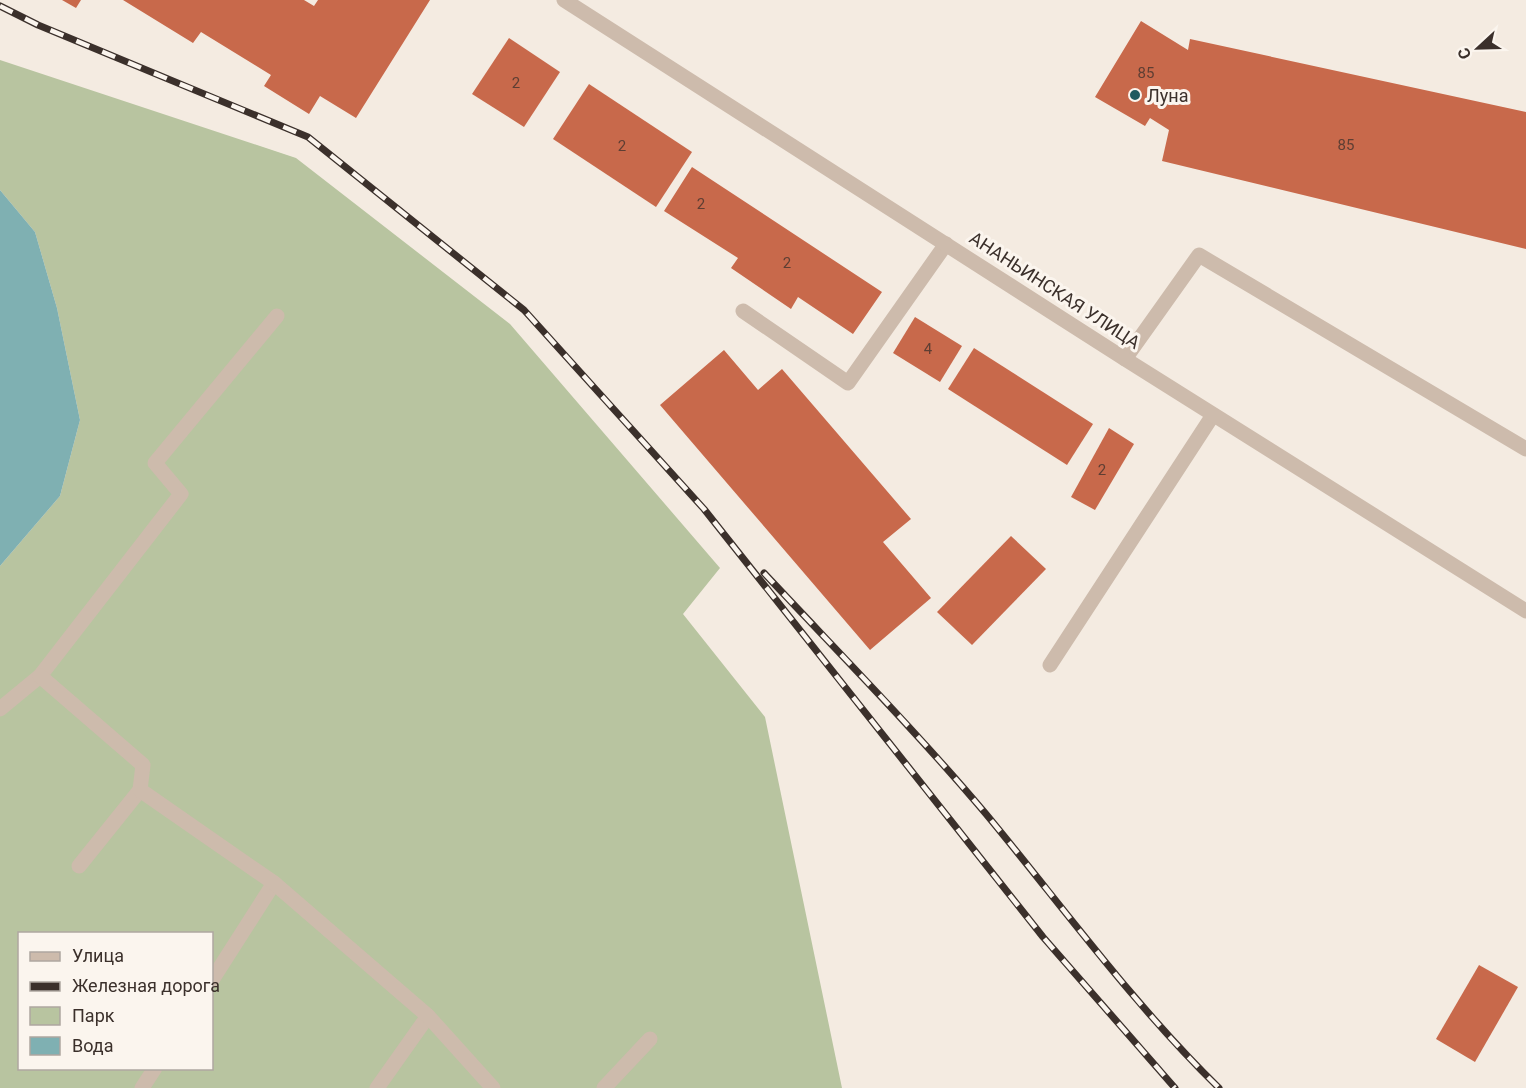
<svg xmlns="http://www.w3.org/2000/svg" width="1526" height="1088" font-family="Roboto,sans-serif">
<style>
.green{fill:#b8c4a0;fill-rule:evenodd}
.water{fill:#7fb0b2}
.building{fill:#c8694b}
.lines{fill:none;stroke-linecap:round;stroke-linejoin:round}
.service{stroke:#cdbbac;stroke-width:15}
.minor{stroke:#cdbbac;stroke-width:15}
.rail-casing{stroke:#3b302b;stroke-width:7}
.rail{stroke:#fbf5ee;stroke-width:4.5;stroke-dasharray:14;stroke-linecap:butt}
.poi-dot{fill:#1f5a5e;stroke:#fbf5ee;stroke-width:2}
.labels{text-anchor:middle;dominant-baseline:central;stroke-width:6;stroke-linejoin:round;paint-order:stroke}
.number-label{font-size:15px;fill:#5e3e33}
.poi-label{font-size:18px;fill:#3b302b;stroke:#fbf5ee;text-anchor:start}
.street-label{font-size:18px;fill:#3b302b;stroke:#fbf5ee}
</style>
<rect width="100%" height="100%" fill="#f4ebe1"/>
<path class="green" d="M 0,60 L 296,158 L 510,324 L 720,568 L 683,614 L 765,717 L 842,1088 L 0,1088 L 0,566 L 60,496 L 80,420 L 57,308 L 35,232 L 0,190 ZM 20,934 L 212,934 L 212,1068 L 20,1068 Z"/>
<polygon class="water" points="0,190 35,232 57,308 80,420 60,496 0,566"/>
<g class="building">
<polygon points="62,0 81,0 76,8"/>
<polygon points="123,0 304,0 314,6 318,0 430,0 356,118 320,96 309,114 264,86 271,75 201,32 193,43"/>
<polygon points="1141,21 1188,50 1190,39 1526,112 1526,249 1162,161 1169,130 1150,118 1145,126 1095,97"/>
<polygon points="509,38 560,72 524,127 472,94"/>
<polygon points="589,84 692,152 656,207 553,139"/>
<polygon points="692,167 882,292 853,334 798,297 791,309 731,268 738,258 664,211"/>
<polygon points="915,317 962,346 940,382 893,353"/>
<polygon points="974,348 1093,424 1067,465 948,389"/>
<polygon points="724,350 758,390 782,369 911,519 883,542 931,598 870,650 660,405"/>
<polygon points="1109,428 1134,444 1095,510 1071,497"/>
<polygon points="1011,536 1046,569 972,645 937,612"/>
<polygon points="1479,965 1518,987 1475,1062 1436,1039"/>
</g>
<g class="lines">
<g class="service">
<polyline points="743,311 848,383 946,244"/>
<polyline points="1125,359 1199,255 1526,449"/>
<polyline points="1050,665 1213,415"/>
<polyline points="0,709 40,676 181,494 155,463 277,316"/>
<polyline points="79,866 140,790"/>
<polyline points="212,980 274,883"/>
<polyline points="142,1088 155,1068"/>
<polyline points="377,1088 428,1016"/>
<polyline points="604,1088 650,1039"/>
</g>
<g class="minor">
<polyline points="564,0 1125,359 1526,611"/>
<polyline points="40,676 143,765 140,790 274,883 428,1016 493,1088"/>
</g>
<defs>
<g id="rail">
<polyline points="0,6 38,25 308,137 524,310 704,509 1043,937 1175,1088"/>
<path d="M 764,573 C 839,653 916,731 986,814 C 1063,907 1133,1004 1219,1088"/>
</g>
</defs>
<use href="#rail" class="rail-casing"/>
<use href="#rail" class="rail"/>
</g>
<circle class="poi-dot" cx="1135" cy="95" r="6"/>
<g class="labels">
<g class="number-label">
<text x="1146" y="73">85</text>
<text x="516" y="83">2</text>
<text x="1346" y="145">85</text>
<text x="622" y="146">2</text>
<text x="701" y="204">2</text>
<text x="787" y="263">2</text>
<text x="928" y="349">4</text>
<text x="1102" y="470">2</text>
</g>
<g class="poi-label">
<text x="1147" y="95">Луна</text>
</g>
<g class="street-label">
<text transform="translate(1055 290) rotate(33)">АНАНЬИНСКАЯ УЛИЦА</text>
</g>
</g>
<rect x="18" y="932" width="195" height="138" fill="#fbf5ee" stroke="#aea6a0" stroke-width="1.5"/>
<rect x="30" y="952" width="30" height="9" fill="#cdbbac" stroke="#aea6a0" stroke-width="1.5"/>
<text x="72" y="962" font-size="18" fill="#3b302b">Улица</text>
<rect x="30" y="982" width="30" height="9" fill="#3b302b" stroke="#aea6a0" stroke-width="1.5"/>
<text x="72" y="992" font-size="18" fill="#3b302b">Железная дорога</text>
<rect x="30" y="1007" width="30" height="18" fill="#b8c4a0" stroke="#aea6a0" stroke-width="1.5"/>
<text x="72" y="1022" font-size="18" fill="#3b302b">Парк</text>
<rect x="30" y="1037" width="30" height="18" fill="#7fb0b2" stroke="#aea6a0" stroke-width="1.5"/>
<text x="72" y="1052" font-size="18" fill="#3b302b">Вода</text>
<g transform="translate(1478 48) rotate(248)" stroke="#fbf5ee" stroke-width="4.5" paint-order="stroke">
<path d="M0-4.5L10 22L0 15L-10 22Z" fill="#3b302b"/>
<text y="-9" font-size="16" font-weight="bold" text-anchor="middle" fill="#3b302b">С</text>
</g>
</svg>
